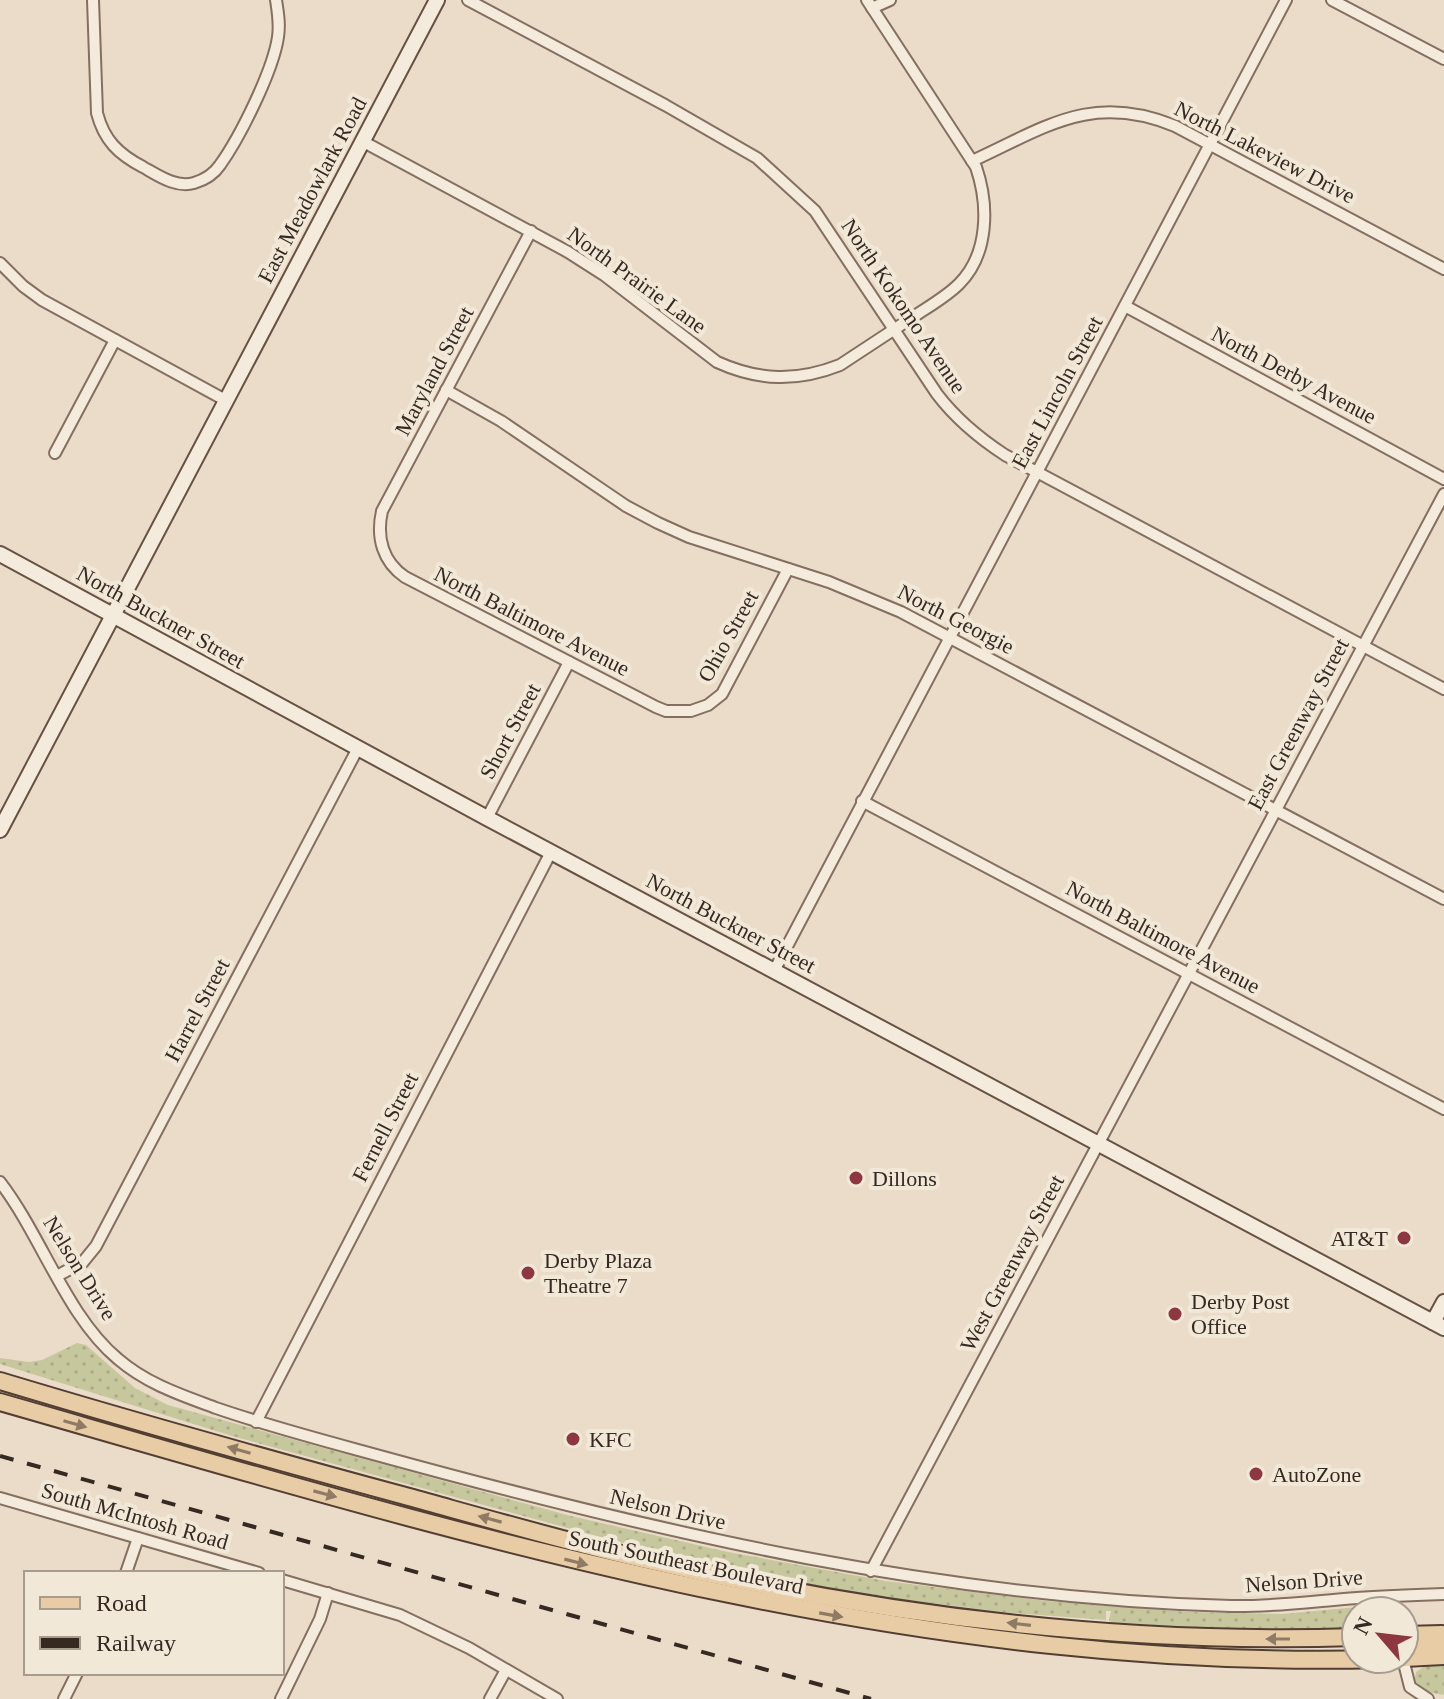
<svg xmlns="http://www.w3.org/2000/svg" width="1444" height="1699" font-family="Georgia,serif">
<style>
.grass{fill:url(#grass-dots)}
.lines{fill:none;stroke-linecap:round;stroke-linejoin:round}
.street-casing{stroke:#846f60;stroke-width:14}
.secondary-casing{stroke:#665143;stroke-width:18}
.primary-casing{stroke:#533e33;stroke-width:20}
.street{stroke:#f5ebdc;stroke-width:10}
.secondary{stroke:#f5ebdc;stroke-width:14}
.primary{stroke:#e8cca6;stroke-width:16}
.rail{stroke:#362922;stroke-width:4;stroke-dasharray:14 14;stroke-linecap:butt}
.oneway{fill:#8f7a64}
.poi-dot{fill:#8c3741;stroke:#f2e8d8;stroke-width:3}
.labels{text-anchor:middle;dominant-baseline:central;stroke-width:8;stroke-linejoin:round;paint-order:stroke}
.street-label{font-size:22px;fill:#362922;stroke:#f2e8d8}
.poi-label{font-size:22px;fill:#362922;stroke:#f2e8d8;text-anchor:start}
</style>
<defs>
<pattern id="grass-dots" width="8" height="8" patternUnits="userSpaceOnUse" patternTransform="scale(2)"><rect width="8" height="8" fill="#c7c79e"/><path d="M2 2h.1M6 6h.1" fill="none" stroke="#acab88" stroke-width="1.8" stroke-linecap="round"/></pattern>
</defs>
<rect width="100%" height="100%" fill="#eadcc9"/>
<g class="grass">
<polygon points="77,1343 86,1345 135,1388 168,1405 571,1516 728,1552 886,1581 1047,1601 1188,1612 1282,1614 1369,1606 1380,1611 1356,1611 1356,1627 1316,1630 1114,1625 1109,1620 1111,1611 1106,1611 1106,1620 1011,1613 844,1592 677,1558 232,1436 0,1364 0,1358 29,1362 42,1360"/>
<polygon points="1425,1666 1444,1666 1444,1695 1427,1692 1414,1683 1416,1672"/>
</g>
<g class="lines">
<defs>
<g id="street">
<path d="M 93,0 L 97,113 C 104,140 118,154 143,167 C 159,176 176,188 194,183 C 204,180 214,174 220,165 C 240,137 273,71 278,37 C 280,24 278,13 276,0"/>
<path d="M 468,0 L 665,105 L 757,158 L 815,211 L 937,394 C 956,419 979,438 1005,455 L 1444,689"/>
<polyline points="1332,0 1444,59"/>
<polyline points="872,8 890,0"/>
<path d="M 362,141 L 568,252 L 604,275 L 717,362 C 759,381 797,382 840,365 C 864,349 889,333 913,317 C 928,307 946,297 959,284 C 989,254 989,205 976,167 L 867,0"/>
<path d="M 972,161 C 1046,127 1092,92 1175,126 L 1444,269"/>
<path d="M 531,231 L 382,511 C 376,538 383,562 405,577 L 656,707 L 666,711 L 691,711 L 708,705 L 722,694 L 788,569"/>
<polyline points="0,263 23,286 42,300 227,401"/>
<polyline points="1125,306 1444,479"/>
<polyline points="446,390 501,421 626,506 658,523 689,537 829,582 901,612 1444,899"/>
<polyline points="55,453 115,340"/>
<polyline points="862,801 1444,1109"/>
<polyline points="487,818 569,662"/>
<polyline points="774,971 1286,0"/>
<path d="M 0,1182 C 41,1235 67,1317 118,1359 C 147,1384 181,1395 216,1408 C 274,1428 333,1443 391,1459 C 669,1535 941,1598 1231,1606 C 1273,1607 1315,1601 1357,1598 C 1386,1596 1415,1595 1444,1594"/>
<polyline points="57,1276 83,1262 96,1246 358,748"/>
<polyline points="256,1422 551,852"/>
<polyline points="0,1498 259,1573"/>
<polyline points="871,1571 1444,494"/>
<polyline points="126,1573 138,1538"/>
<polyline points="282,1580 400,1615 469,1648 557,1699"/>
<polyline points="1403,1659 1410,1687 1428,1699"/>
<polyline points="64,1699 77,1673"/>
<polyline points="281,1699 320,1619 328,1593"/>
<polyline points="490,1699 506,1670"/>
</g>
<g id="secondary">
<polyline points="0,554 487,818 1444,1328"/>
<polyline points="0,830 437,0"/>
<polyline points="1433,1322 1444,1302"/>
</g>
<g id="primary">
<path d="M 0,1381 C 136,1422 272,1460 409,1497 C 485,1518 561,1540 638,1558 C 873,1614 1114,1645 1356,1637"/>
<path d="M 0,1402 C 454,1532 904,1672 1382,1659"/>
<polyline points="1404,1635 1442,1634"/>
<path d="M 1404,1657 C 1415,1645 1429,1645 1444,1644"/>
<polyline points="1404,1658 1444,1656"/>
</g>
</defs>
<use href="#street" class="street-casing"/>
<use href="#secondary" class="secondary-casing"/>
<use href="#primary" class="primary-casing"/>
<use href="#street" class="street"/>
<use href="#secondary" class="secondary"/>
<use href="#primary" class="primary"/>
<polyline class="rail" points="0,1456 871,1699"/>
</g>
<defs><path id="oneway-solid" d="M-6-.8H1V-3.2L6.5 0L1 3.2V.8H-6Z" transform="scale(2)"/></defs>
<g class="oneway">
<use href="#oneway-solid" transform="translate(75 1424) rotate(16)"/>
<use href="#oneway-solid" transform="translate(239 1450) rotate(-164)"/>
<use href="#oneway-solid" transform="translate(325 1494) rotate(15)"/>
<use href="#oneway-solid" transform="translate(490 1519) rotate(-165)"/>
<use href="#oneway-solid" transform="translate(576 1562) rotate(14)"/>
<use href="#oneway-solid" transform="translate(831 1615) rotate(10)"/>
<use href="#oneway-solid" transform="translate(1019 1624) rotate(-173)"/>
<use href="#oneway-solid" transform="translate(1278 1639) rotate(180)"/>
</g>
<g class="poi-dot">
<circle cx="856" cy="1178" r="8"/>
<circle cx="1404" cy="1238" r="8"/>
<circle cx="528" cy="1273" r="8"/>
<circle cx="1175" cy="1314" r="8"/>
<circle cx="573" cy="1439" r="8"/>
<circle cx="1256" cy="1474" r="8"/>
</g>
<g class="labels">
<g class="street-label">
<text transform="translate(1265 152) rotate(27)">North Lakeview Drive</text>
<text transform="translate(312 190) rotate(-62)">East Meadowlark Road</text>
<text transform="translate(637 280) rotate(36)">North Prairie Lane</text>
<text transform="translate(904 306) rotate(56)">North Kokomo Avenue</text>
<text transform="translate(434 371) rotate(-62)">Maryland Street</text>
<text transform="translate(1294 375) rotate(28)">North Derby Avenue</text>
<text transform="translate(1057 392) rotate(-62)">East Lincoln Street</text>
<text transform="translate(161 617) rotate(29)">North Buckner Street</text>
<text transform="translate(956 619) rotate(27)">North Georgie</text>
<text transform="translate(532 621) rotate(27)">North Baltimore Avenue</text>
<text transform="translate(728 636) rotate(-61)">Ohio Street</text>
<text transform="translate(1298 724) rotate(-62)">East Greenway Street</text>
<text transform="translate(510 731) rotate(-62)">Short Street</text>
<text transform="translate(731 923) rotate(28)">North Buckner Street</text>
<text transform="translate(1163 937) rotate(28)">North Baltimore Avenue</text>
<text transform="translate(197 1010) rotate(-62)">Harrel Street</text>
<text transform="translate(385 1127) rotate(-63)">Fernell Street</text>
<text transform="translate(1012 1263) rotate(-62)">West Greenway Street</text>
<text transform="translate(80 1268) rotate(58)">Nelson Drive</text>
<text transform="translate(668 1509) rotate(13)">Nelson Drive</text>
<text transform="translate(135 1516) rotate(16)">South McIntosh Road</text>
<text transform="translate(686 1562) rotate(12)">South Southeast Boulevard</text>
<text transform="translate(1304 1581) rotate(-4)">Nelson Drive</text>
</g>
<g class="poi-label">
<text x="872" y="1178">Dillons</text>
<text x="1388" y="1238" text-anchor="end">AT&amp;T</text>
<text x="544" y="1260">Derby Plaza<tspan x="544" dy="25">Theatre 7</tspan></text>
<text x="1191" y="1301">Derby Post<tspan x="1191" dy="25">Office</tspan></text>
<text x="589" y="1439">KFC</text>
<text x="1272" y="1474">AutoZone</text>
</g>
</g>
<rect x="24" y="1571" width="260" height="104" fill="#f2e8d8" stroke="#a79c8f" stroke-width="2"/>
<rect x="40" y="1597" width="40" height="12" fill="#e8cca6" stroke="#a79c8f" stroke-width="2"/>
<text x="96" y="1611" font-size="24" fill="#362922">Road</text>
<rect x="40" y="1637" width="40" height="12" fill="#362922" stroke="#a79c8f" stroke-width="2"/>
<text x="96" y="1651" font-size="24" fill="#362922">Railway</text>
<g transform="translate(1380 1635) rotate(298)"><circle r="38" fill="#f2e8d8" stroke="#a79c8f" stroke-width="2"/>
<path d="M0-6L14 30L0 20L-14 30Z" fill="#8c3741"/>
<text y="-12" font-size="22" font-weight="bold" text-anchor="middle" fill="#362922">N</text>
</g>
</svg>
